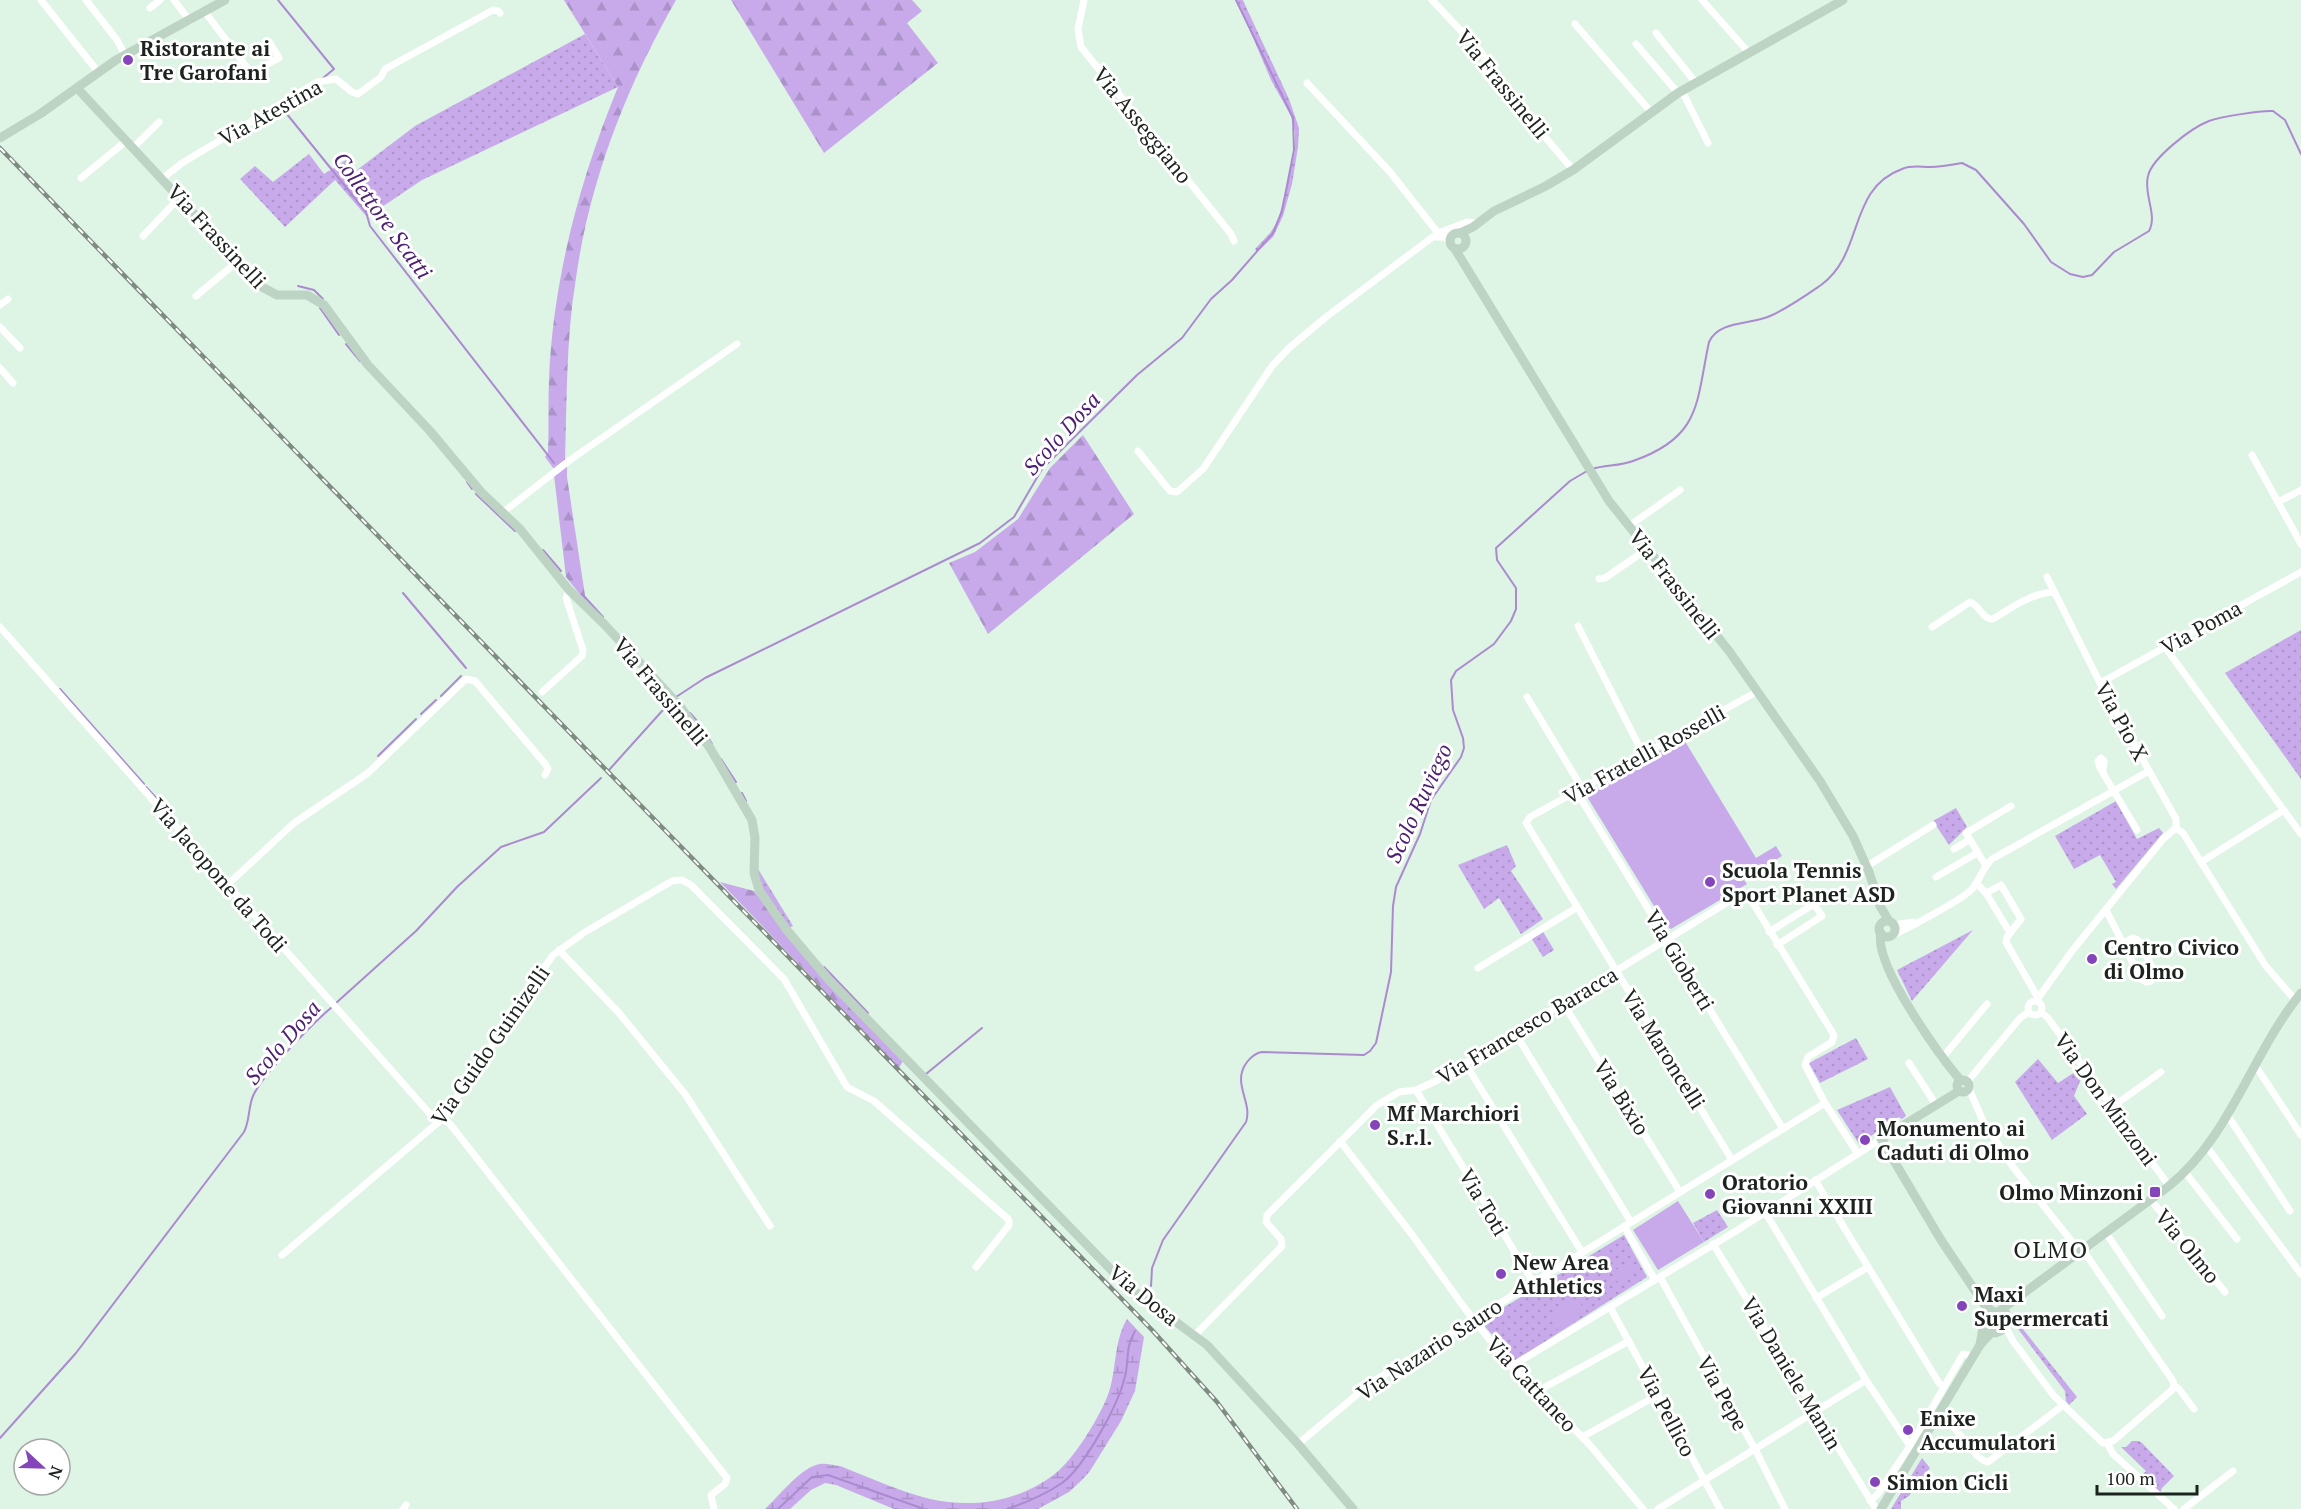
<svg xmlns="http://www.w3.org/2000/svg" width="2301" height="1509" font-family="'PT Serif',serif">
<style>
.grass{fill:url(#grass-dots)}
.forest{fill:url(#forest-firs)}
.wetland{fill:url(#wetland-marsh)}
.garden{fill:#c8aaeb}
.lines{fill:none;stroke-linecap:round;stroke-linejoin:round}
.stream{stroke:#ab8ad0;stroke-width:2}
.street{stroke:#fff;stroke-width:7}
.secondary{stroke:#bdd3c4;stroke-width:9}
.rail-casing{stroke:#7e8c82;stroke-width:4.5}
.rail{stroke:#fff;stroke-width:2;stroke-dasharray:7;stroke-linecap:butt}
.poi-dot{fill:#8445bb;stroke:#fff;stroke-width:2}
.labels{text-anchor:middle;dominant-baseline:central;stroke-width:6;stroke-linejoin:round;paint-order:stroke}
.poi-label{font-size:21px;font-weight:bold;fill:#1c231e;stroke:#fff;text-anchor:start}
.street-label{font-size:21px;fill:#1c231e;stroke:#fff}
.water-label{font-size:22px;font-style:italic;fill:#4c1f71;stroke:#fff}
.quarter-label{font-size:24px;letter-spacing:1.5px;fill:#1c231e;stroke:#fff}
</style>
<defs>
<pattern id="grass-dots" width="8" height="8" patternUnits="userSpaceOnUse" patternTransform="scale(1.5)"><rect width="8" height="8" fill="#c8aaeb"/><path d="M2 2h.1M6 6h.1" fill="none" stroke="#ab92c9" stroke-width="1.8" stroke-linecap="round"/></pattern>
<pattern id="forest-firs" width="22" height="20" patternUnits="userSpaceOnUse" patternTransform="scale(1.5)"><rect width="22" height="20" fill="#c8aaeb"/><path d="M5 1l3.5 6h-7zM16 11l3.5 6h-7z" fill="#ab92c9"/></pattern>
<pattern id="wetland-marsh" width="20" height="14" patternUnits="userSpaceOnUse" patternTransform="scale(1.5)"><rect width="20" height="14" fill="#c8aaeb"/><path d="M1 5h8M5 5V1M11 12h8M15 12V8" fill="none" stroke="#ab92c9"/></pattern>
</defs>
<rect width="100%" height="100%" fill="#def4e5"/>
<g class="grass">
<polygon points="1237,0 1243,0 1246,7 1289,99 1299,128 1298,147 1292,184 1283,216 1273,237 1257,252 1255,249 1270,233 1278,221 1295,151 1295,132 1291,116 1271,80"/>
<polygon points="585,34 618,87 422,180 367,217 335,180 285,227 240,179 255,166 273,182 309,154 324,174 346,160 357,170 415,126"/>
<polygon points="2301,630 2301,779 2225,673"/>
<polygon points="2116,801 2137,839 2159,828 2163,833 2116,889 2112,884 2116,882 2100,855 2074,869 2055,836"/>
<polygon points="1956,808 1967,827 1949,845 1933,821"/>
<polygon points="1507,845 1516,866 1511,871 1543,919 1521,934 1499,898 1484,909 1458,865"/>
<polygon points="755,864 793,926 789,928 762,893"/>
<polygon points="1542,930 1554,950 1543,957 1530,936"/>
<polygon points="1973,930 1912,1001 1897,970"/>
<polygon points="843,1010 854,1011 903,1061 899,1068"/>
<polygon points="1856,1038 1868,1059 1820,1083 1809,1063"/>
<polygon points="2038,1059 2058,1083 2078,1070 2082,1076 2074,1096 2087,1114 2052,1140 2015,1082"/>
<polygon points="1890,1087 1906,1116 1902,1119 1899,1117 1859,1144 1837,1110"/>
<polygon points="1717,1210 1728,1227 1704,1242 1693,1223"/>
<polygon points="1624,1235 1647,1277 1514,1361 1483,1324 1483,1320"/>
<polygon points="2015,1319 2077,1397 2069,1405 2066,1401 2065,1391 2015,1325"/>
<polygon points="2132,1441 2139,1441 2142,1443 2174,1476 2162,1488 2160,1493 2141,1476 2146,1471 2121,1447 2126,1447"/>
<polygon points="1922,1458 1930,1468 1909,1496 1901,1501 1901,1509 1891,1509"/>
</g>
<g class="forest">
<path d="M 564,0 L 676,0 C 627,86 590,179 576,278 C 566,338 567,400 565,460 L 554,469 L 545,457 L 548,452 C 549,428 548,403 549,379 C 553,279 580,179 618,87 Z"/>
<polygon points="731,0 912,0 922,11 907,23 938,63 824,153"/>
<polygon points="1083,435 1134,514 988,634 949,563 975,552 1018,519 1050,468"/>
<polygon points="567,466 567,477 586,602 566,577 554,475"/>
<polygon points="720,882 754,891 854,1011 843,1010"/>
</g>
<path class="wetland" d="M 1127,1319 L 1144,1337 L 1135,1391 L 1121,1421 L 1090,1471 L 1082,1480 L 1069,1492 L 1038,1509 L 894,1509 L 836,1485 L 825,1483 L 811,1490 L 790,1509 L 765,1509 C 778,1497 799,1470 816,1465 C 824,1462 832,1465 840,1466 C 870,1478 899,1491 930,1499 C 973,1509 1021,1501 1056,1473 C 1074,1458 1095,1424 1105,1402 C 1118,1375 1112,1344 1127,1319 Z"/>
<g class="garden">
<polygon points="1683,738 1756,858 1776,846 1782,856 1744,880 1747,884 1671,929 1665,924 1586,795 1609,779"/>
<polygon points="1678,1201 1704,1242 1658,1270 1633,1230"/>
<polygon points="1631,1262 1636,1268 1633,1276 1621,1282 1616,1281 1613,1274 1615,1270"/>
<polygon points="1577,1298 1586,1312 1557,1330 1549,1315"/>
</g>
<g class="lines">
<g class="stream">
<polyline points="278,0 334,69 323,78"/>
<polyline points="289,103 282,108 366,212 370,226 554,463"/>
<polyline points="210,239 230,261"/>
<polyline points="298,286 314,290 323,299"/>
<polyline points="320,308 339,335"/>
<polyline points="346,344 360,361"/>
<path d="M 1592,469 C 1605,465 1620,466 1633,461 C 1702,437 1696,402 1709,342 C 1719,320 1751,325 1770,316 C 1788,308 1805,296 1821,285 C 1865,253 1847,189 1902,169 C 1911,165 1920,167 1930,167 C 1940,167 1951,165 1962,163 L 1976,170 L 2024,224 L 2051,262 L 2070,274 L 2083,277 L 2092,275 L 2114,252 L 2149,231 C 2158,215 2143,194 2148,176 C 2152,158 2191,128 2209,121 C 2220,117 2262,110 2273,111 L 2285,120 L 2301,154"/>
<polyline points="467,482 472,489"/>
<polyline points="476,494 515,531"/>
<polyline points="543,550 561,571"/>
<polyline points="403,593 466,668"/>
<polyline points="582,594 603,617"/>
<polyline points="60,689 144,784"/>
<polyline points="441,696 461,676"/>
<polyline points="676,697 705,678 980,543 1014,517 1042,469 1137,375 1182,338 1211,299 1232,280 1273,233 1282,211 1294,150 1293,118 1236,0"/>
<polyline points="690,713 697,721"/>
<polyline points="421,714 436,700"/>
<polyline points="704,731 712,744"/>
<polyline points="378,756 416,719"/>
<polyline points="721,759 736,782"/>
<polyline points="609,770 671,701"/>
<polyline points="146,787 160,802"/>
<polyline points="742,793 746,801"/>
<polyline points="824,967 868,1013"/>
<polyline points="336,1003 416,931 457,887 501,847 544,832 601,778"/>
<polyline points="926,1074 982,1028"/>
<path d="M 1151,1286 L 1152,1268 L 1163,1240 L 1246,1122 C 1253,1102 1231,1083 1247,1062 C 1251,1057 1255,1053 1262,1052 L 1364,1055 L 1370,1051 L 1376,1043 L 1391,972 L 1393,906 L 1396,887 L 1420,834 L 1431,800 L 1461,757 L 1464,748 L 1463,738 L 1453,710 L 1451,680 L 1456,671 L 1494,644 L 1511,621 L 1516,609 L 1516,588 L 1497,560 L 1496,548 L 1570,481 L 1587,471"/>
<path d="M 0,1438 L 76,1353 L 244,1132 C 250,1120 248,1108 253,1096 C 262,1075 313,1023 332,1007"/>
<polyline points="778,1509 812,1477 828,1475 924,1509"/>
<path d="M 1007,1509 C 1025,1503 1046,1494 1062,1483 C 1084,1467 1117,1407 1124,1380 C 1130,1362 1124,1350 1135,1331"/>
</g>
<g class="street">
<polyline points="41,0 98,72"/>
<polyline points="86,0 117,40 125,55"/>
<polyline points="174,0 190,21"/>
<polyline points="1084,0 1078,29 1081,47 1231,234 1234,241"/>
<polyline points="1432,0 1482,53 1490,72 1573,170"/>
<polyline points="1702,0 1749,53"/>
<polyline points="150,8 160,0"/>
<polyline points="205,12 251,73 279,58 270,43"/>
<polyline points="1575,24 1651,112"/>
<polyline points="1656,33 1696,83"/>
<polyline points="1636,44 1678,93"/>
<polyline points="1307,83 1390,172 1438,233"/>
<polyline points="1682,91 1708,143"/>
<polyline points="133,148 159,122"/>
<polyline points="81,178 126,141"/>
<polyline points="163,178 182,163 317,82 336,79 352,92 358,94 381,77 385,69 493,10 498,11 500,13"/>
<polyline points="143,236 180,197"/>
<polyline points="1436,237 1445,237 1450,243"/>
<polyline points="196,296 238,261"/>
<polyline points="0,305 8,299"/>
<polyline points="0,327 20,348"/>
<polyline points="0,368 13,383"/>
<polyline points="1138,451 1170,491 1177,492 1203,469 1272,366 1289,348 1326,317 1438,233 1467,222 1477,223"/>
<polyline points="2252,455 2301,544"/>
<polyline points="2278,502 2301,490"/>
<polyline points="502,513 570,460 737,344"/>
<polyline points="1629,526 1680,490"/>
<polyline points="2047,577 2100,683 2176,819 2176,828"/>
<polyline points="1599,579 1605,578 1647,549"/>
<polyline points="1578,626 1643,754"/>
<polyline points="0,627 438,1123"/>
<path d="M 1932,627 L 1970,602 C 1980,606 1982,619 1993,619 C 2012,607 2032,593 2054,592"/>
<polyline points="2165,647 2301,834"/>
<polyline points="2100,683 2301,572"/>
<polyline points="542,692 582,656 583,650 566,598 569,590"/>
<polyline points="1527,697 1582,788"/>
<polyline points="2103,771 2104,761 2101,758 2098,761 2100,768 2137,830"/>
<polyline points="1576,791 1783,1129"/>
<polyline points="2176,828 2183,833 2201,862 2284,810"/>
<polyline points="1954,849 1969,840"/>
<polyline points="2201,862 2265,965 2295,1000"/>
<polyline points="1867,866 1933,825"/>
<polyline points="1986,866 1966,833 2011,806"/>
<polyline points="1936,877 1977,853"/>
<polyline points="1976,883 1986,893 2001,885 2021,919 2007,937 2006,942 2038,998"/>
<polyline points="227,885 294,823 368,773 466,679 475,681 546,765 548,769 545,775"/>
<polyline points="1986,893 2010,933"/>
<polyline points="2106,910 2141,979 2146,982 2151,981 2155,973 2138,940 2133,938 2123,943"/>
<polyline points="1894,925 1913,922"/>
<polyline points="1769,932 1814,904 1822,916 1777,945"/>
<path d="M 1893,935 C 1905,930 1963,899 1971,890 C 1980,881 1982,868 1992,859 L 2149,771"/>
<polyline points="559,950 619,1013 685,1094 770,1226"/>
<polyline points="1478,968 1576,908"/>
<circle cx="2035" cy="1008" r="7"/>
<polyline points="2036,1001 2072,951 2163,839 2176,828"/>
<polyline points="1563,1003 1680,1192"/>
<polyline points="2042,1013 2048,1018 2169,1186"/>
<polyline points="1515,1033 1631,1222"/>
<polyline points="1943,1057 1987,1004"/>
<polyline points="1465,1063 1582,1252"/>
<polyline points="1909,1063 1936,1105"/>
<polyline points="2255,1065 2301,1135"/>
<polyline points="1967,1082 2020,1018 2029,1012"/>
<polyline points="1969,1089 1983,1121 2013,1167 2080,1252"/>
<polyline points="1416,1090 1533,1282"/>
<polyline points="2112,1107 2161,1072"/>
<polyline points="2225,1117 2230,1119 2290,1211"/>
<polyline points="442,1119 450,1124 727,1478 725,1484 711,1495 714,1509"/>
<polyline points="1340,1141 1413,1236 1466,1310 1505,1359 1589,1444 1643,1509"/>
<polyline points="2207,1147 2301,1274"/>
<polyline points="1732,1160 1526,823 1530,817 1758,691"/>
<polyline points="2185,1172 2237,1239"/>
<polyline points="1815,1180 1939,1383 1944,1387"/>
<polyline points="2151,1200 2225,1292"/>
<polyline points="1765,1212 1866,1380 1910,1446 1916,1450"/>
<polyline points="1624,1226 1655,1280"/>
<polyline points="2106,1233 2162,1316"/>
<polyline points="1713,1244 1876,1509"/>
<polyline points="282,1255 442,1119 553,955 585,932 672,881 682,880 691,885 784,979 847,1087 874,1101 1009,1220 1009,1225 976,1267"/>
<polyline points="1660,1277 1757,1453 1785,1509"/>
<polyline points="1816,1298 1868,1267"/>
<polyline points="1610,1307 1720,1509"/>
<polyline points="2004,1324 2013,1341 2054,1396 2103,1443 2113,1441 2172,1390 2174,1385 2173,1381 2083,1250"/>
<polyline points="1195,1335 1282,1246 1281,1239 1266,1222 1267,1215 1377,1105 1399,1092 1416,1090 1438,1080 1741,894 1747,896 1751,900 1834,1035 1832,1042 1808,1057 1805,1065 1825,1103 1858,1154"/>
<polyline points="1512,1366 1736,1231 1881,1139"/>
<polyline points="2174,1386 2179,1389 2194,1409"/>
<polyline points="1536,1392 1629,1341"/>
<path d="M 1939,1413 C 1956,1423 1972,1459 1988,1462 L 2062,1406"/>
<polyline points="1582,1437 1658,1395"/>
<polyline points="2107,1443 2113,1454 2174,1509"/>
<polyline points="1298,1444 1372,1382 1825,1103"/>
<polyline points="1870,1501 1877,1495 1910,1446 1963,1354 1973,1356"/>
<polyline points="403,1509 406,1505"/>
<polyline points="1658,1509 1866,1380"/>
<polyline points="2184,1509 2233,1471"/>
</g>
<g class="secondary">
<polyline points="77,88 262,287 277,295 307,295 324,305 368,365 430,431 481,492 520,529 569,590 604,624 679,705 710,748 752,820 755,838 754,873 759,890 786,929 829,980 1126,1285 1207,1345 1298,1444 1353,1509"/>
<polyline points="0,138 40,114 116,60 225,0"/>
<circle cx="1458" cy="241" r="8"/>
<polyline points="1460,233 1473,227 1494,211 1544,187 1573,170 1678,93 1843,0"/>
<polyline points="1455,249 1609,501 1729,651 1820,781 1853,836 1869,872 1880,906 1889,921"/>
<circle cx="1887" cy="929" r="8"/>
<path d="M 1881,933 C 1873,964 1940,1056 1961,1081"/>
<circle cx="1963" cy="1086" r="6"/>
<polyline points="1959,1091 1881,1139 1941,1240 1984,1304 1993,1312"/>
<path d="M 1998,1312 L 2169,1186 C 2231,1136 2252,1053 2301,993"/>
<polyline points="1987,1331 1995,1333 2002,1330 2006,1313"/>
<polyline points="1980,1345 1985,1316 1996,1312 2004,1318"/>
<polyline points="1881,1509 1980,1345 1991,1333"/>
</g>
<defs>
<polyline id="rail" points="0,148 1152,1330 1217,1402 1297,1509"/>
</defs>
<use href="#rail" class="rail-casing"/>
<use href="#rail" class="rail"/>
</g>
<g class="poi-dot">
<circle cx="128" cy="60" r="6"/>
<circle cx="1710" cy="882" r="6"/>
<circle cx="2092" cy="959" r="6"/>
<circle cx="1375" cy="1125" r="6"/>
<circle cx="1865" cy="1140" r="6"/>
<rect x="2149" y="1186" width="12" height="12" rx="3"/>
<circle cx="1710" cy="1194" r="6"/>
<circle cx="1501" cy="1274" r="6"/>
<circle cx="1962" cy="1306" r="6"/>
<circle cx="1908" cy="1430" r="6"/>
<circle cx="1875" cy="1482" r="6"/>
</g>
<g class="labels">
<g class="poi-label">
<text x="140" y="48">Ristorante ai<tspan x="140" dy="24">Tre Garofani</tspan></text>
<text x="1722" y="870">Scuola Tennis<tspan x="1722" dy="24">Sport Planet ASD</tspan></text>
<text x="2104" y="947">Centro Civico<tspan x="2104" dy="24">di Olmo</tspan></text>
<text x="1387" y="1113">Mf Marchiori<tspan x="1387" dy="24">S.r.l.</tspan></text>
<text x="1877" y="1128">Monumento ai<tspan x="1877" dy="24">Caduti di Olmo</tspan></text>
<text x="1722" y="1182">Oratorio<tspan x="1722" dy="24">Giovanni XXIII</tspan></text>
<text x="2143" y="1192" text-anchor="end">Olmo Minzoni</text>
<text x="1513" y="1262">New Area<tspan x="1513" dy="24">Athletics</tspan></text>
<text x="1974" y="1294">Maxi<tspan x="1974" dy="24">Supermercati</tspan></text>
<text x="1920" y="1418">Enixe<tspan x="1920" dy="24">Accumulatori</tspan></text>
<text x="1887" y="1482">Simion Cicli</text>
</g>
<g class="street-label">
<text transform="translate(1503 84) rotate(51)">Via Frassinelli</text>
<text transform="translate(270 112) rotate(-29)">Via Atestina</text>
<text transform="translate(1143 125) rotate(51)">Via Asseggiano</text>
<text transform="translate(217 236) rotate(47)">Via Frassinelli</text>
<text transform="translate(1675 584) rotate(52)">Via Frassinelli</text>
<text transform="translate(2201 627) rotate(-29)">Via Poma</text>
<text transform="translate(661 691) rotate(50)">Via Frassinelli</text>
<text transform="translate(2122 721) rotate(61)">Via Pio X</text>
<text transform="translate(1644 754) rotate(-29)">Via Fratelli Rosselli</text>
<text transform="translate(219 875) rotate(49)">Via Jacopone da Todi</text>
<text transform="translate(1680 960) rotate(59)">Via Gioberti</text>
<text transform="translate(1527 1025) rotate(-31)">Via Francesco Baracca</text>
<text transform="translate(490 1045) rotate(-55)">Via Guido Guinizelli</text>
<text transform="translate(1664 1049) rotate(58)">Via Maroncelli</text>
<text transform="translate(1622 1097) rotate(58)">Via Bixio</text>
<text transform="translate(2106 1099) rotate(54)">Via Don Minzoni</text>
<text transform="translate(1484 1202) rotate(59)">Via Toti</text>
<text transform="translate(2188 1246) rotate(51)">Via Olmo</text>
<text transform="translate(1144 1295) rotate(39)">Via Dosa</text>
<text transform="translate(1429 1349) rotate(-33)">Via Nazario Sauro</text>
<text transform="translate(1792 1373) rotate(59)">Via Daniele Manin</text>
<text transform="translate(1532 1384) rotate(47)">Via Cattaneo</text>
<text transform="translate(1723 1393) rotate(61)">Via Pepe</text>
<text transform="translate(1667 1411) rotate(62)">Via Pellico</text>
</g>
<g class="water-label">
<text transform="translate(383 215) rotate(54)">Collettore Scatti</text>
<text transform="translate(1061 433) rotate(-48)">Scolo Dosa</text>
<text transform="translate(1418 803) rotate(-65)">Scolo Ruviego</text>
<text transform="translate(282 1042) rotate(-49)">Scolo Dosa</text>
</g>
<g class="quarter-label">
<text x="2051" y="1249">OLMO</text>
</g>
</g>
<g transform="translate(42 1467) rotate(112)"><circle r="28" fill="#ffffff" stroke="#a4a7a5" stroke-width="1.5"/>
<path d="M0-4.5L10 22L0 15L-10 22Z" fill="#8445bb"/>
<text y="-9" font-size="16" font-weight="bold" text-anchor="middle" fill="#1c231e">N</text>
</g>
<path d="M2097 1485v9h100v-9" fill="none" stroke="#1c231e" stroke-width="3"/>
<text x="2106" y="1485" font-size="18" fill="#1c231e" stroke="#ffffff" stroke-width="4.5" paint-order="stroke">100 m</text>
</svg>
